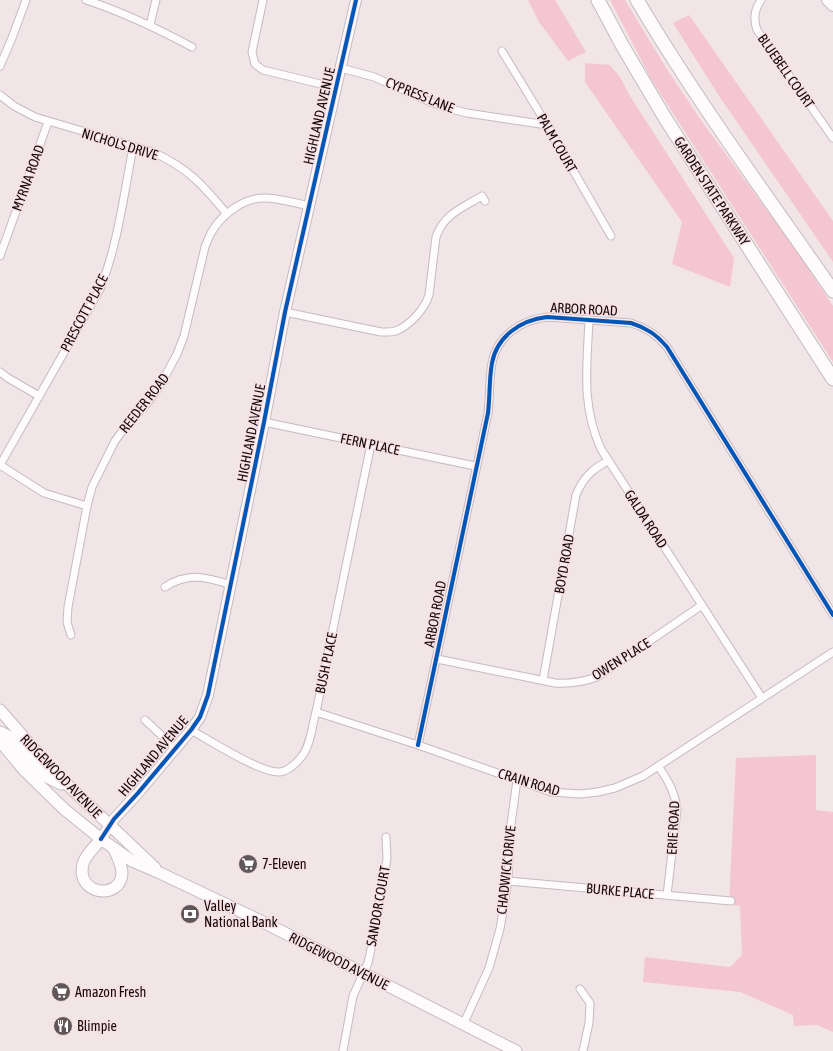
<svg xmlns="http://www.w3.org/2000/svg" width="833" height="1051" font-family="'Asap Condensed',sans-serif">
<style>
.green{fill:#f4c6d1}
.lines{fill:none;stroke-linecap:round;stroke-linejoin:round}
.street-casing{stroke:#c5bbbe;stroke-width:9}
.secondary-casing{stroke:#c5bbbe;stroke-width:12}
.primary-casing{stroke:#c5bbbe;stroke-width:13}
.highway-casing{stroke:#c5bbbe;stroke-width:15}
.street{stroke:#fdfbfc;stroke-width:7}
.secondary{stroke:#fdfbfc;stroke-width:10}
.primary{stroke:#fdfbfc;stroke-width:11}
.highway{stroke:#fdfbfc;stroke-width:13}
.cycleway-casing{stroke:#f8dfe4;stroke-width:6}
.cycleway{stroke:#0057b8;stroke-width:4}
.labels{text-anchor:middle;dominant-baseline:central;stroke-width:3;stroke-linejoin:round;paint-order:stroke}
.street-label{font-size:14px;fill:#120a0c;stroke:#f8dfe4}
.poi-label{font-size:14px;fill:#120a0c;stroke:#f8dfe4;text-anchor:start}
</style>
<rect width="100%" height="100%" fill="#f2e5e8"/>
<g class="green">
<polygon points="528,0 555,0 586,52 568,61 539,22"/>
<polygon points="610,0 625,0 668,71 703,123 793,246 833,306 833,362 651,79"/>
<polygon points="689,15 833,221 833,262 719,96 673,23"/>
<polygon points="585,63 610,65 620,77 630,96 734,258 730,287 672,264 682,222 585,82"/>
<polygon points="816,755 816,810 833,812 833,1032 817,1025 794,1026 793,1015 740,992 643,982 645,957 730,967 742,955 740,906 729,904 736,758"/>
</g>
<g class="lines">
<defs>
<g id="street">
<path d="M 86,0 C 123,12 158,29 192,47"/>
<polyline points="263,0 252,52 255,64 263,70 337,88"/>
<path d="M 761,0 C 754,10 753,19 757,30 L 833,138"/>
<polyline points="150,25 156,0"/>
<polyline points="502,51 547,125 611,236"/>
<polyline points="0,66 12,38 26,0"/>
<polyline points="341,68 374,77 428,101 447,108 467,113 547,125"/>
<path d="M 0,95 L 14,106 L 35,117 L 153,152 C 189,169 202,184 227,214"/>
<polyline points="0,256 48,122"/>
<path d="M 285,312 L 381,332 C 387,332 394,333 400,329 C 413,322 425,308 429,295 L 436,237 C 444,214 462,208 482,196 L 485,201"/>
<path d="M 589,320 C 587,367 581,405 601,449 L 762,698"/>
<polyline points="0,372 8,378 39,396"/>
<polyline points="264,422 475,466"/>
<path d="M 0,465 L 100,289 C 118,244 124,194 133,147"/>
<polyline points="0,465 44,493 87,506"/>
<path d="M 165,587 C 188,572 207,577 231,585"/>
<path d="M 71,635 L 67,622 L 68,607 L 87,506 L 92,487 L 115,441 L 126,426 L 150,400 L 161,384 L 177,354 L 184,336 L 205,247 C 207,242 209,237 211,233 C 221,215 243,198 264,198 C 279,198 295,203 310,206"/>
<path d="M 437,659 L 555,683 C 570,684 583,682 597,677 L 702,605"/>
<path d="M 543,680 L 576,495 C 583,478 592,469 608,461"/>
<polyline points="316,712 418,745 551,792 580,794 598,792 615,788 643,776 833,652"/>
<polyline points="145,720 176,749"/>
<path d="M 191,730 C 209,740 262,774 280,772 C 288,771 297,763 302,756 C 311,744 312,726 316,712 L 371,444"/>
<path d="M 418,745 L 488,413 C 490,397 489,379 492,363 C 497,336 521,320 547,317 L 631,323 C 647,328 657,335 667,347 L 833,615"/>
<path d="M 658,766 C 668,780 675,792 677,810 L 667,895"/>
<polyline points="508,881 731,901"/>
<polyline points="580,989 590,1003 589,1023 583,1051"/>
<polyline points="463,1025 489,968 500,929 508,881 510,832 517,780"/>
<polyline points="343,1051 353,996 368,963 370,954 387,859 386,837"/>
</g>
<g id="secondary">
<polyline points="827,0 833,6"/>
<polyline points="101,839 114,819 138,793 191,730 200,717 208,695 264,422 285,312 356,0"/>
</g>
<g id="primary">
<polyline points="0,710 54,772 155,868"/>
<polyline points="0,732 10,737 41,774 61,784"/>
<polyline points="0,741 24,770 64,809 101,839 132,861 160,873 265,923 516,1051"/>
<path d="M 101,839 C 95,847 85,855 83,864 C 75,895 121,901 122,873 C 122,865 117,856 114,849"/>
</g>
<g id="highway">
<polyline points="598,0 622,45 665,118 833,379"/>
<path d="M 637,0 C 697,101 766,195 833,291"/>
</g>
</defs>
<use href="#street" class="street-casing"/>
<use href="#secondary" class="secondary-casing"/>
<use href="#primary" class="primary-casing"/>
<use href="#highway" class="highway-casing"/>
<use href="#street" class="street"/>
<use href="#secondary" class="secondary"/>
<use href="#primary" class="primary"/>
<use href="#highway" class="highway"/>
<defs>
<g id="cycleway">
<path d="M 418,745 L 488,413 C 490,397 489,379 492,363 C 497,336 521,320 547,317 L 631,323 C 647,328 657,335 667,347 L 833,615"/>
<polyline points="101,839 114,819 138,793 191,730 200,717 208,695 264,422 285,312 356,0"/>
</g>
</defs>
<use href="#cycleway" class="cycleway-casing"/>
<use href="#cycleway" class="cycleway"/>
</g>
<defs>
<symbol id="supermarket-disc" viewBox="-11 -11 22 22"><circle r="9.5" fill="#605759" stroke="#f8dfe4"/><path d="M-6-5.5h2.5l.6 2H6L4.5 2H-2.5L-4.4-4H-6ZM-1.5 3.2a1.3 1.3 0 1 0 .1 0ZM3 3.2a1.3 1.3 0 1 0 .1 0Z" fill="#fff"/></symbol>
<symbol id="bank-disc" viewBox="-11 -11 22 22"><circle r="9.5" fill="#605759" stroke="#f8dfe4"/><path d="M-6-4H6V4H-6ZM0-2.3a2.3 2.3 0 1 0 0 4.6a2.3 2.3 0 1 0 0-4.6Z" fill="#fff"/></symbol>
<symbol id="restaurant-disc" viewBox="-11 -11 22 22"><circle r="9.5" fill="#605759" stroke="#f8dfe4"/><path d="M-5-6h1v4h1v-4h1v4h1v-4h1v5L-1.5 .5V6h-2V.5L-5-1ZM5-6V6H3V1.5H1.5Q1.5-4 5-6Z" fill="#fff"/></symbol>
</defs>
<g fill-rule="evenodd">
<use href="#supermarket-disc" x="237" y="853" width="22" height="22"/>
<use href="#bank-disc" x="179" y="903" width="22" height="22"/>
<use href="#supermarket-disc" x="50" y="981" width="22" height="22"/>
<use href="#restaurant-disc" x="52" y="1015" width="22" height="22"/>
</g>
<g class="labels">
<g class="street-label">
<text transform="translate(786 71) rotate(55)">BLUEBELL COURT</text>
<text transform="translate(420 95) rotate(22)">CYPRESS LANE</text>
<text transform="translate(319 116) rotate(-77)">HIGHLAND AVENUE</text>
<text transform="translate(557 143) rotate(60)">PALM COURT</text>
<text transform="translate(120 144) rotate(17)">NICHOLS DRIVE</text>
<text transform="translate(28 178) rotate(-70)">MYRNA ROAD</text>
<text transform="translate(712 191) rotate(57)">GARDEN STATE PARKWAY</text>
<text transform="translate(584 309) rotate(3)">ARBOR ROAD</text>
<text transform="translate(84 313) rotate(-62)">PRESCOTT PLACE</text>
<text transform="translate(144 403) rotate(-52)">REEDER ROAD</text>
<text transform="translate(251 433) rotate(-79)">HIGHLAND AVENUE</text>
<text transform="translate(370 444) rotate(12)">FERN PLACE</text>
<text transform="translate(646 519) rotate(57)">GALDA ROAD</text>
<text transform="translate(564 564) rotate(-80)">BOYD ROAD</text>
<text transform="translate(435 614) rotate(-79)">ARBOR ROAD</text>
<text transform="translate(621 659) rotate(-32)">OWEN PLACE</text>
<text transform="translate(326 663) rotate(-78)">BUSH PLACE</text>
<text transform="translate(153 756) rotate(-50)">HIGHLAND AVENUE</text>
<text transform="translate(61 776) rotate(46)">RIDGEWOOD AVENUE</text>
<text transform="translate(529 782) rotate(17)">CRAIN ROAD</text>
<text transform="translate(673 828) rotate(-87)">ERIE ROAD</text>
<text transform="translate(506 870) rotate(-84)">CHADWICK DRIVE</text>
<text transform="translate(620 891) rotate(5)">BURKE PLACE</text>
<text transform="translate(378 906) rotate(-80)">SANDOR COURT</text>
<text transform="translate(339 961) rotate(27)">RIDGEWOOD AVENUE</text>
</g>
<g class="poi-label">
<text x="262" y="864">7-Eleven</text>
<text x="204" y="906">Valley<tspan x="204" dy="16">National Bank</tspan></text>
<text x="75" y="992">Amazon Fresh</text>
<text x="77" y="1026">Blimpie</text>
</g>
</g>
</svg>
